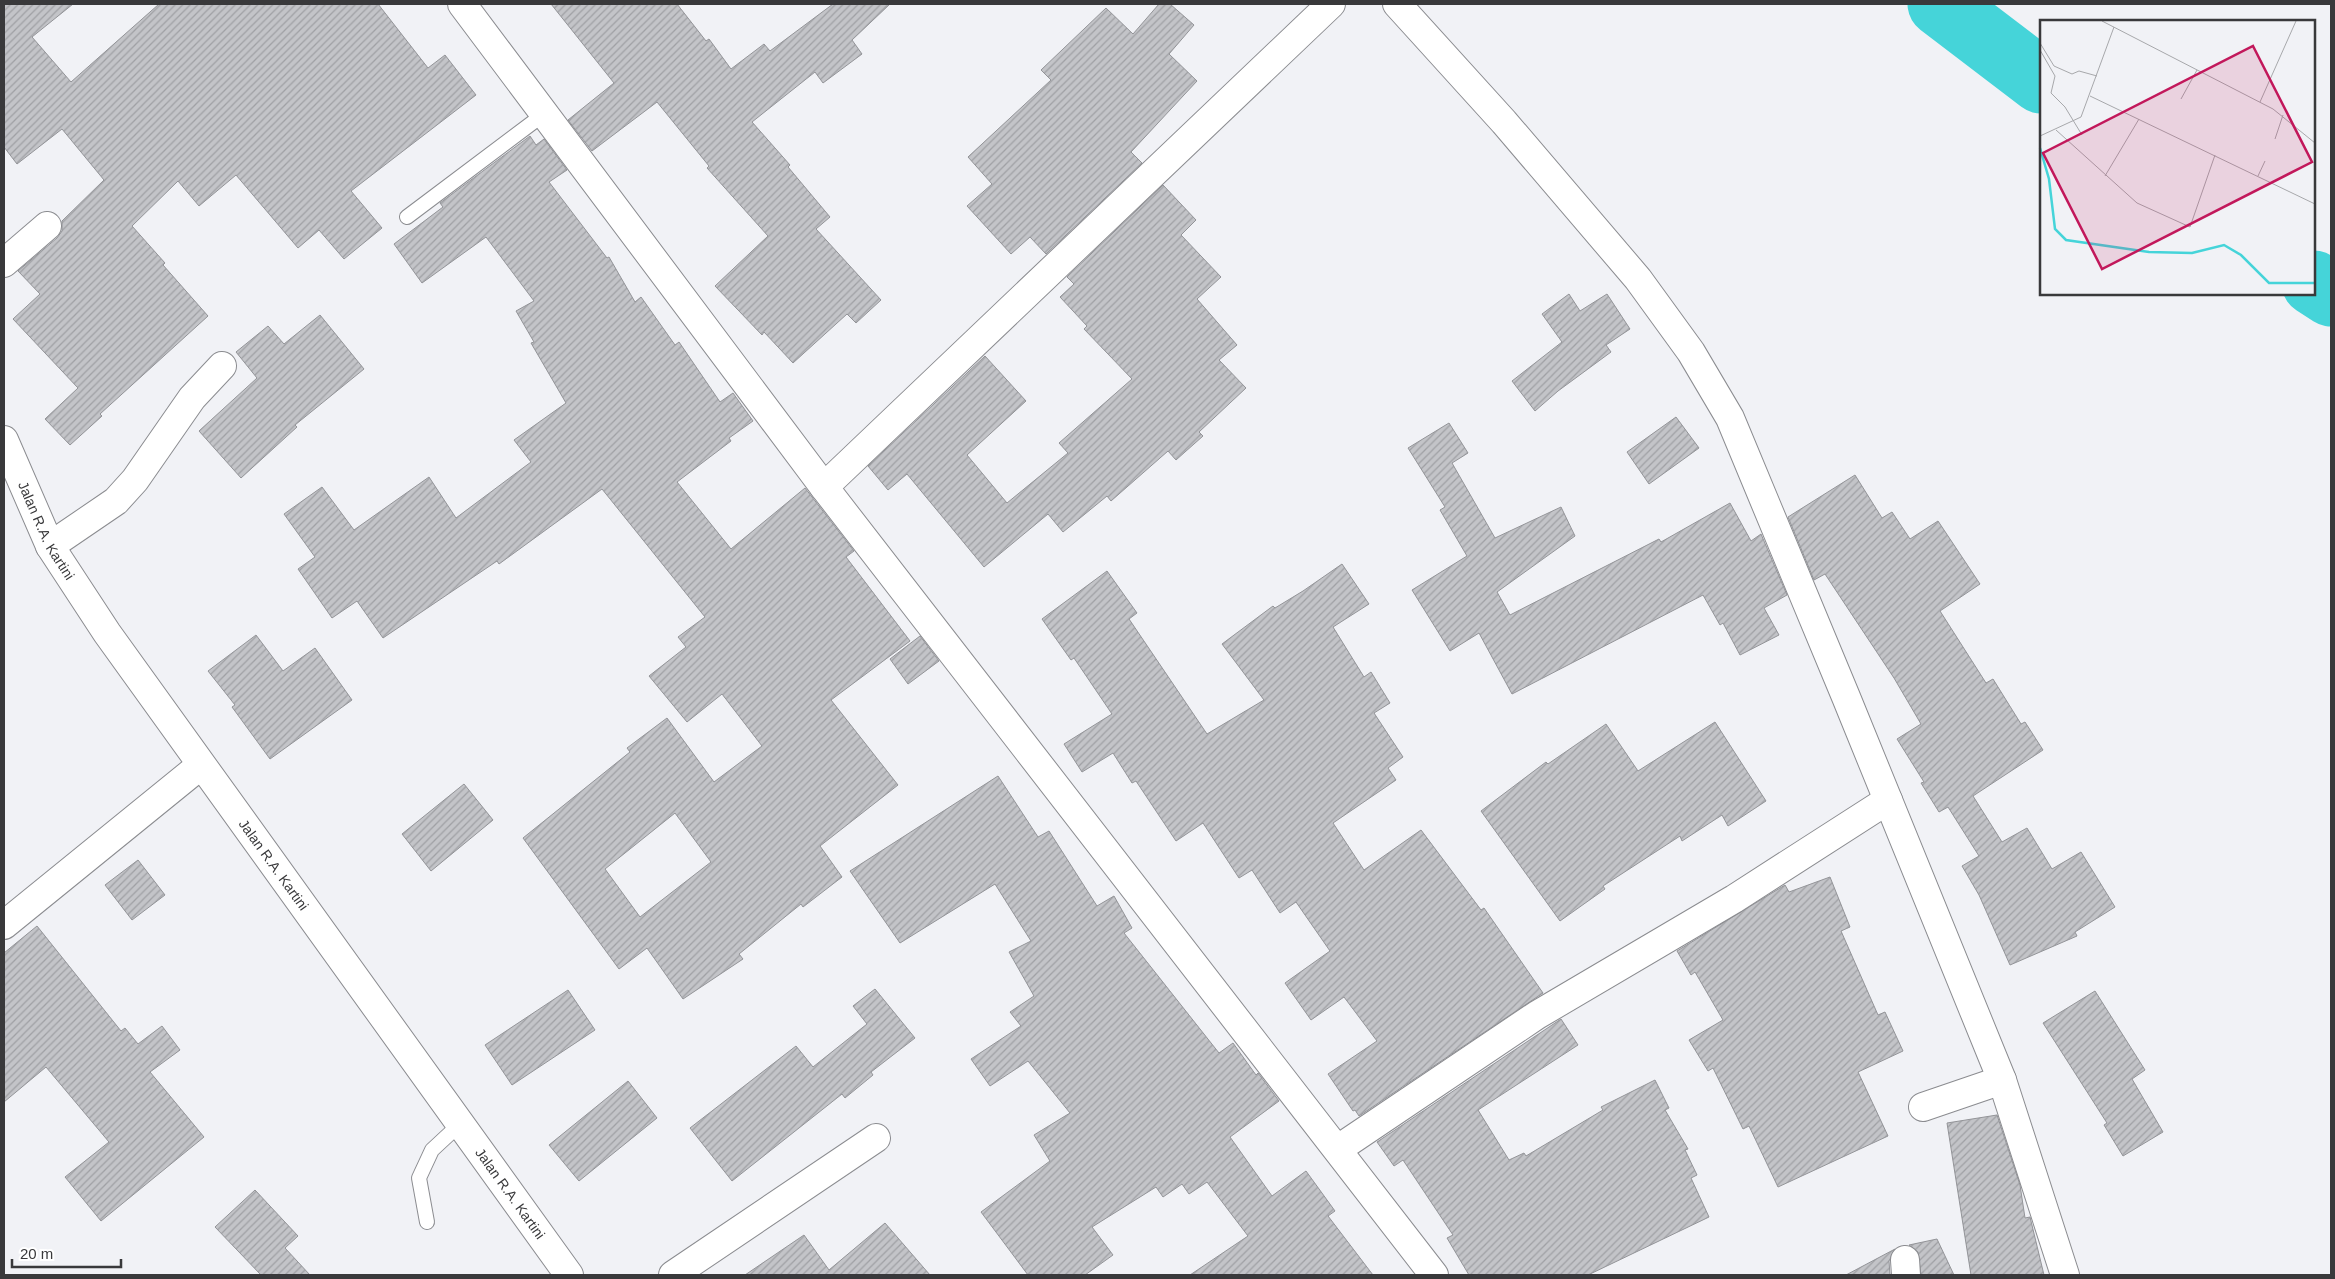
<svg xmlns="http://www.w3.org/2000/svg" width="2335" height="1279" font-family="Arial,sans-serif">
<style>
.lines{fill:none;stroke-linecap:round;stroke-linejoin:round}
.river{stroke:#45d4d9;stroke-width:65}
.building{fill:url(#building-hatch);stroke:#939498;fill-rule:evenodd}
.lane-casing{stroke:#8b8c90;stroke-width:16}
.street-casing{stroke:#8b8c90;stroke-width:30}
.secondary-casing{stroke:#8b8c90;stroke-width:30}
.lane{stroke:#fff;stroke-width:14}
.street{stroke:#fff;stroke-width:28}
.secondary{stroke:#fff;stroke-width:28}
.labels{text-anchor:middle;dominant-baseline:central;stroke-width:4.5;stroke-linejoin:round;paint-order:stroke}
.street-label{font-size:14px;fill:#39393b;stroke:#fff}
.inset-river{fill:none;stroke:#45d4d9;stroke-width:2.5}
.inset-road{fill:none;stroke:#a7a8ab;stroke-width:1}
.view{fill:#c2185b;fill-opacity:0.15;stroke:#c2185b;stroke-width:2.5}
.inset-edge{fill:none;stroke:#39393b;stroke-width:2.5}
</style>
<defs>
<pattern id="building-hatch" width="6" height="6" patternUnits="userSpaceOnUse" patternTransform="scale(1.25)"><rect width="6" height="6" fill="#c3c4c8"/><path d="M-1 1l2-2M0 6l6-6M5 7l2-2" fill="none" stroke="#9fa0a4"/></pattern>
</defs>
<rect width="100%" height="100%" fill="#f1f2f6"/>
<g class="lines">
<g class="river">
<polyline points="1940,4 2041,81"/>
<polyline points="2314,283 2331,294"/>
</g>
</g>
<g class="building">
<polygon points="4,4 73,4 32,37 71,82 159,4 378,4 428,68 445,55 476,95 351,191 382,228 344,259 319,230 298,248 236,175 199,206 178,181 132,226 165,263 163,265 208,316 100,414 102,416 70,445 45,419 78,388 13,319 40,294 18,271 57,238 62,231 62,221 104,180 62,129 17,164 4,147"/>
<polygon points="551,4 677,4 706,41 709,39 731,69 764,44 770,51 833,4 890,4 852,40 862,54 823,83 815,72 752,122 790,165 788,167 830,217 816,229 881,300 856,323 847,314 793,363 764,332 762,335 715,286 768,236 707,168 709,166 657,102 592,151 568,120 614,83"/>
<polygon points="1159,4 1170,4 1194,25 1169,54 1197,81 1131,152 1142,163 1046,254 1030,237 1011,254 967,206 992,184 968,157 1051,80 1041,70 1106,8 1133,34"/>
<path d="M 530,136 L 536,145 L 544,139 L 567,170 L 549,182 L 607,258 L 609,257 L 635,302 L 641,297 L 675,345 L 679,342 L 720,402 L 733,393 L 753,421 L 729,438 L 731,441 L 677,482 L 731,549 L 805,488 L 854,551 L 846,557 L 910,641 L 831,700 L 898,785 L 820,846 L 842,877 L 803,907 L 801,904 L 739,954 L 743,959 L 683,999 L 647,948 L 619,969 L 523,838 L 630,752 L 627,748 L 667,718 L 714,782 L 762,746 L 722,694 L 687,722 L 649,676 L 686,647 L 678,637 L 705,617 L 602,489 L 499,564 L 497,561 L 383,638 L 357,601 L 332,618 L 298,569 L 315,557 L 284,514 L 322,487 L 354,530 L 429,477 L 456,518 L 531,462 L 514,440 L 566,403 L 531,343 L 534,342 L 516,311 L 534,301 L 486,237 L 422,283 L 394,244 L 443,207 L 440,203 ZM 675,813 L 711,862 L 640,917 L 605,869 Z"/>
<polygon points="1163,185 1196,220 1181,235 1221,277 1197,299 1237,345 1219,360 1246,388 1199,432 1203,436 1176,460 1168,451 1111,501 1107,496 1063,532 1048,514 984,567 907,474 888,490 868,466 985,356 1026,401 967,455 1007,503 1068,453 1059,443 1132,379 1084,329 1087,326 1060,297 1074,284 1067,277"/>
<polygon points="1569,294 1580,311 1607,294 1630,329 1606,345 1611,352 1558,391 1535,411 1512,381 1562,342 1542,314"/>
<polygon points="320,315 364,369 295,425 297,427 241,478 199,431 257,378 236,352 268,326 284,344"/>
<polygon points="1676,417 1699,448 1649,484 1627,452"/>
<polygon points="1449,423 1468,453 1452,463 1495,538 1561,507 1575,536 1497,592 1510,615 1659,539 1661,542 1730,503 1751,541 1761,534 1787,595 1764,608 1779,635 1740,655 1723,623 1720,625 1703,595 1512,694 1479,633 1450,651 1412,590 1467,556 1440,510 1445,507 1408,448"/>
<polygon points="1855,475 1882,518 1892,512 1910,539 1938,521 1980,584 1940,611 1986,683 1993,679 2021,724 2025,722 2043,750 1973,796 2002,842 2027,828 2052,869 2081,852 2115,907 2075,932 2077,936 2010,965 1979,895 1962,866 1979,856 1948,807 1939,812 1921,783 1924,782 1897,739 1921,724 1894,678 1825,574 1814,580 1788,517"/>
<polygon points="1342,564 1369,604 1333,627 1364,677 1371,672 1390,703 1374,713 1403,757 1388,768 1396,780 1333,823 1364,870 1421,830 1481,910 1484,908 1543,993 1359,1116 1355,1110 1353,1111 1328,1074 1377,1041 1344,997 1311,1020 1285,983 1330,951 1296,902 1280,913 1252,870 1239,878 1203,823 1176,841 1136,781 1132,783 1113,753 1082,772 1064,744 1112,714 1074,658 1071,660 1042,619 1107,571 1137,613 1129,619 1207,734 1264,700 1222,644 1273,606 1275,608 1303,591"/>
<polygon points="256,635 283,671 315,648 352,700 270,759 232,707 235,705 208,671"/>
<polygon points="920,636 939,661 908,684 890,659"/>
<polygon points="1715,722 1766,801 1728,826 1722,815 1682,841 1680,836 1603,886 1605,889 1560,921 1481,811 1546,762 1548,764 1606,724 1638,771"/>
<polygon points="998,776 1038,837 1049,831 1097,906 1114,896 1132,928 1124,933 1219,1053 1233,1043 1256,1075 1258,1073 1279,1101 1230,1137 1272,1196 1306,1171 1335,1211 1328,1216 1373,1275 1190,1275 1248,1236 1207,1182 1189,1194 1182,1184 1163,1197 1156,1187 1092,1227 1113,1255 1085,1275 1028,1275 981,1212 1050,1161 1034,1135 1070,1113 1028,1061 990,1086 971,1059 1021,1026 1010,1012 1034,996 1009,952 1031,941 995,884 900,943 850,871"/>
<polygon points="464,784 493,820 431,871 402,834"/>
<polygon points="138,860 165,895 132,920 105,885"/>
<polygon points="1830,877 1850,927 1841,931 1878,1015 1885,1012 1903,1051 1858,1072 1888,1136 1778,1187 1749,1126 1743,1129 1713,1068 1708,1071 1689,1040 1723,1020 1695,972 1691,975 1677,951 1785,885 1789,892"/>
<polygon points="37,926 121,1031 125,1028 138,1044 162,1026 180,1050 150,1072 204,1137 101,1221 65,1177 109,1142 46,1067 4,1102 4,953"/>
<polygon points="875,989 915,1038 871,1072 873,1075 845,1098 842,1094 732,1181 690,1128 796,1046 813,1067 867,1024 853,1006"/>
<polygon points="568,990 595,1030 512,1085 485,1045"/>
<polygon points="2095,991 2145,1070 2132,1079 2163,1132 2123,1156 2104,1125 2107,1123 2043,1023"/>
<polygon points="1561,1019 1578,1045 1478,1110 1509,1160 1524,1153 1526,1156 1603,1110 1601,1107 1655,1080 1669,1108 1665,1110 1688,1149 1685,1150 1697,1175 1691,1178 1709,1217 1588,1275 1469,1275 1447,1238 1453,1235 1403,1160 1394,1166 1377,1142"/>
<polygon points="628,1081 657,1118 579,1181 549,1145"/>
<polygon points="1997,1115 2020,1185 2025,1218 2030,1217 2044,1275 1971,1275 1947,1123"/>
<polygon points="255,1190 298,1236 285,1248 310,1275 261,1275 215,1227"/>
<polygon points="885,1223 930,1275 745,1275 804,1235 829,1270"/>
<polygon points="1937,1239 1954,1275 1921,1275 1918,1252 1909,1245"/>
<polygon points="1895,1249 1889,1261 1890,1275 1846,1275"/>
</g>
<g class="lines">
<defs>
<g id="lane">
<polyline points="407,217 544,114"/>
<polyline points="427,1222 419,1178 432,1150 460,1124"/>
</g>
<g id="street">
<polyline points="462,4 824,487 1434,1275"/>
<polyline points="1397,4 1504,122 1638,279 1691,352 1730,418 1846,697 2002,1080 2065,1275"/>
<polyline points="4,263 47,226"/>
<polyline points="824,487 1331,4"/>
<polyline points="50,546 116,501 135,480 192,398 222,366"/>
<polyline points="4,925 201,765"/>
<polyline points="1923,1107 2002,1080"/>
<polyline points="1338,1149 1537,1015 1734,899 1888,800"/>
<polyline points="1905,1260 1906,1275"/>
<polyline points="673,1275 876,1138"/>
</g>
<g id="secondary">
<path id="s1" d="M 4,440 L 50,546 L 107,633 L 569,1275"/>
</g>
</defs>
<use href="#lane" class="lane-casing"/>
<use href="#street" class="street-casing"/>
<use href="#secondary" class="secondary-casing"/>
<use href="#lane" class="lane"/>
<use href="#street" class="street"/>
<use href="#secondary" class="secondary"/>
</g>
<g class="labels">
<g class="street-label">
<text stroke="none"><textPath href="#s1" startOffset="100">Jalan R.A. Kartini</textPath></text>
<text stroke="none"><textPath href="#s1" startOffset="505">Jalan R.A. Kartini</textPath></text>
<text stroke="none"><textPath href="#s1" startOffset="910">Jalan R.A. Kartini</textPath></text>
</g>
</g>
<g transform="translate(2040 20)">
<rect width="275" height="275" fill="#f1f2f6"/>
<path class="inset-river" d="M 0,128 L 9,159 L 15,209 L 26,220 L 109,232 L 152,233 L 184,225 L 201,235 L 229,263 L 275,263"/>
<path class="inset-road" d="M 62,1 L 233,89 L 275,123M 0,23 L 14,46 L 32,54 L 39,51 L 57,56M 0,30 L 15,56 L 11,73 L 25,87 L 42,115M 50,76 L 275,184M 141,79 L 157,50M 220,82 L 256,1M 16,110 L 97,183 L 150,207 L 175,135M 0,116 L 41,97 L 74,7M 235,119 L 243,95M 65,156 L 99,99M 218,156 L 225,141"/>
<path class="view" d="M 213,26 L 272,142 L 62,249 L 3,133 Z"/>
<rect width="275" height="275" class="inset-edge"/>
</g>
<rect width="2335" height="1279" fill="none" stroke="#39393b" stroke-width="10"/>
<path d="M12 1259v8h109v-8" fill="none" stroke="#39393b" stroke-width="2.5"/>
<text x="20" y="1259" font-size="15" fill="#39393b" stroke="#ffffff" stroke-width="4" paint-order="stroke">20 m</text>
</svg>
